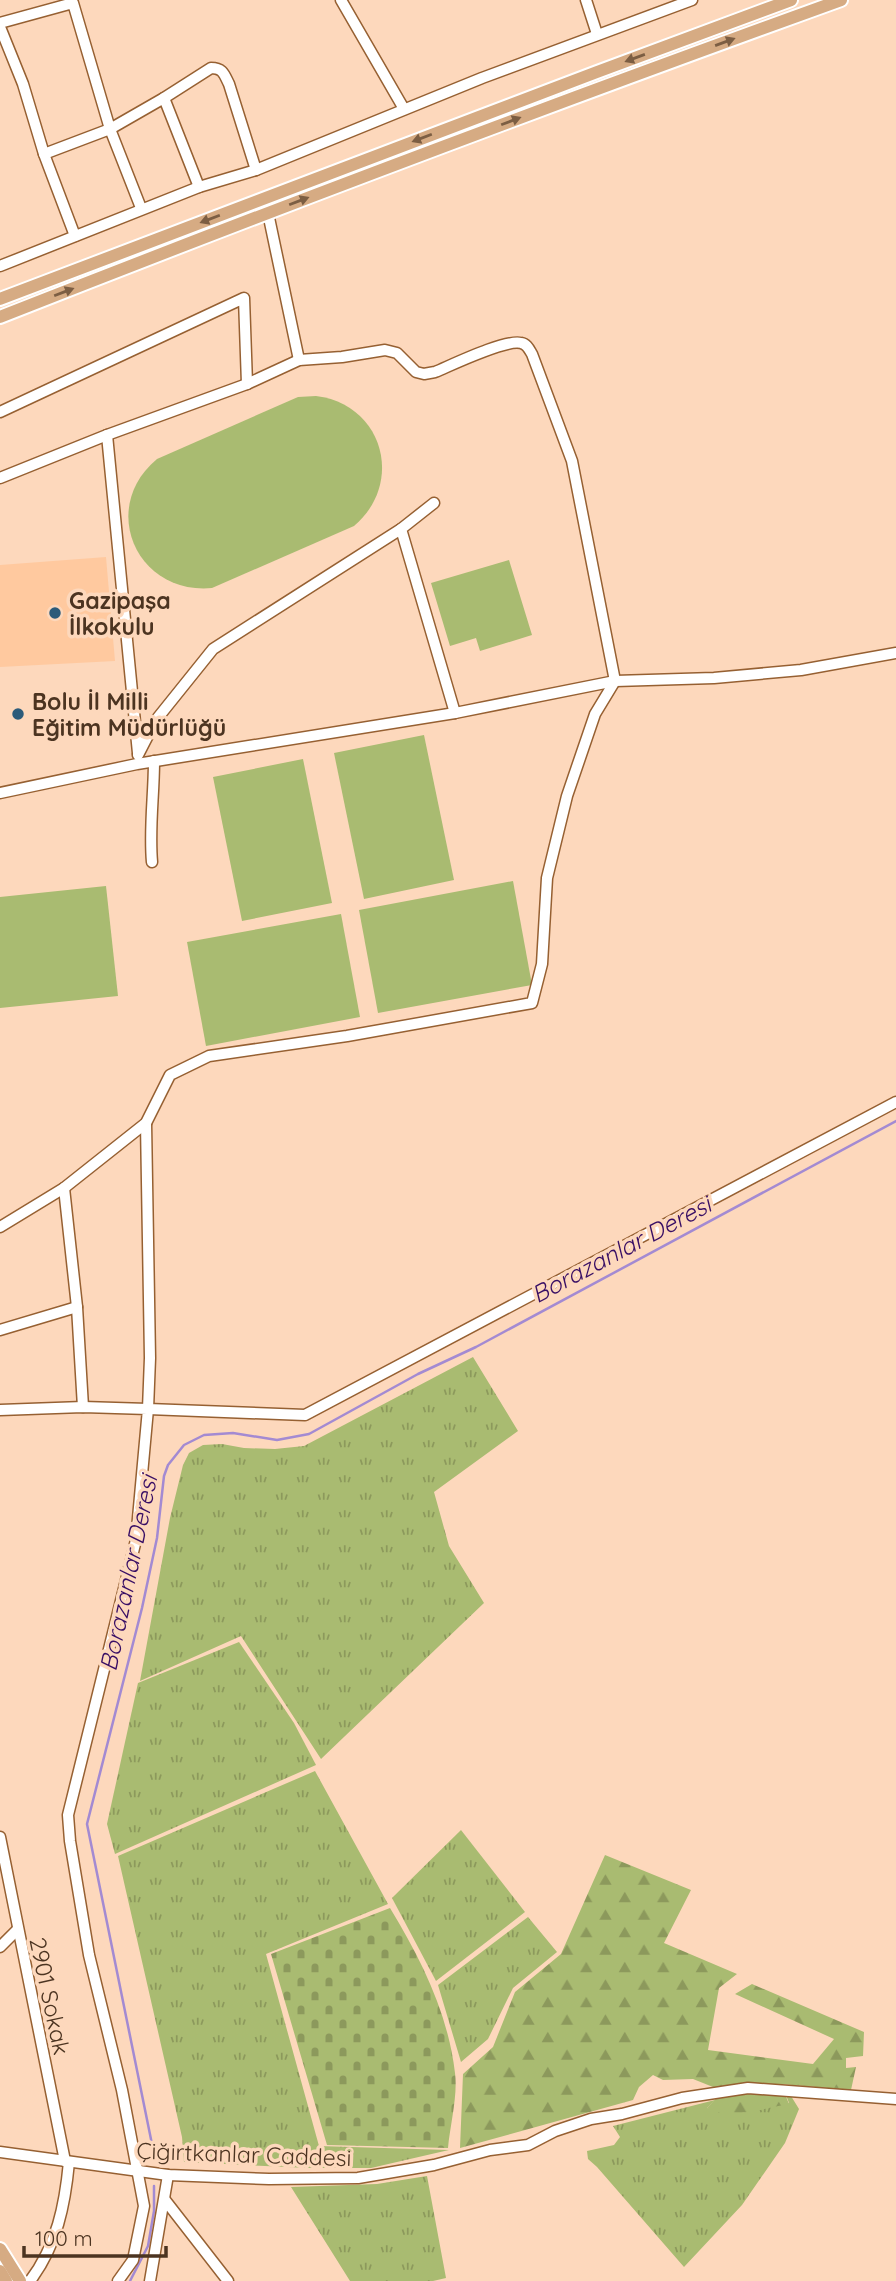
<svg xmlns="http://www.w3.org/2000/svg" width="896" height="2281" font-family="Quicksand,sans-serif">
<style>
.built{fill:#ffc99f}
.grass{fill:url(#grass-tufts)}
.forest{fill:url(#forest-firs)}
.cemetery{fill:url(#cemetery-stones)}
.park{fill:#a9bb71}
.lines{fill:none;stroke-linecap:round;stroke-linejoin:round}
.stream{stroke:#a38ad2;stroke-width:2.5}
.minor-casing{stroke:#966032;stroke-width:13}
.major-casing{stroke:#fff;stroke-width:16}
.minor{stroke:#fff;stroke-width:10}
.major{stroke:#d6ab83;stroke-width:12}
.oneway{fill:#7c5e43}
.poi-dot{fill:#2c5b7a;stroke:#fdd8bc;stroke-width:2.5}
.labels{text-anchor:middle;dominant-baseline:central;stroke-width:7;stroke-linejoin:round;paint-order:stroke}
.poi-label{font-size:23px;font-weight:bold;fill:#4c3421;stroke:#fdd8bc;text-anchor:start}
.street-label{font-size:23px;fill:#4c3421;stroke:#fdd8bc}
.water-label{font-size:24px;font-style:italic;fill:#380e64;stroke:#fdd8bc}
</style>
<defs>
<pattern id="grass-tufts" width="24" height="20" patternUnits="userSpaceOnUse" patternTransform="scale(1.75)"><rect width="24" height="20" fill="#a9bb71"/><path d="M3 7l-1-3M5 7V3M7 7l1-3M15 17l-1-3M17 17v-4M19 17l1-3" fill="none" stroke="#8c995c"/></pattern>
<pattern id="forest-firs" width="22" height="20" patternUnits="userSpaceOnUse" patternTransform="scale(1.75)"><rect width="22" height="20" fill="#a9bb71"/><path d="M5 1l3.5 6h-7zM16 11l3.5 6h-7z" fill="#8c995c"/></pattern>
<pattern id="cemetery-stones" width="16" height="16" patternUnits="userSpaceOnUse" patternTransform="scale(1.75)"><rect width="16" height="16" fill="#a9bb71"/><path d="M2 7V4a2 2 0 0 1 4 0v3zM10 15v-3a2 2 0 0 1 4 0v3z" fill="#8c995c"/></pattern>
</defs>
<rect width="100%" height="100%" fill="#fdd8bc"/>
<polygon class="built" points="106,557 115,661 0,667 0,565"/>
<g class="grass">
<polygon points="473,1357 518,1431 434,1492 449,1546 484,1603 321,1759 241,1636 140,1681 170,1518 183,1465 189,1453 203,1445 222,1444 244,1448 275,1449 304,1446"/>
<polygon points="239,1642 294,1723 316,1765 115,1854 107,1824 138,1683"/>
<polygon points="315,1771 388,1904 266,1954 319,2146 449,2150 371,2168 308,2168 184,2162 182,2137 118,1856"/>
<polygon points="461,1830 525,1912 436,1981 392,1898"/>
<polygon points="528,1917 557,1952 513,1988 488,2039 461,2062 438,1985"/>
<polygon points="786,2095 791,2096 799,2109 785,2143 742,2205 684,2267 597,2167 588,2159 587,2151 614,2145 620,2137 613,2126 715,2100 707,2108 740,2113 789,2103"/>
<polygon points="427,2176 446,2278 433,2281 350,2281 291,2187 377,2184"/>
</g>
<path class="forest" d="M 605,1855 L 691,1890 L 664,1943 L 737,1974 L 719,1988 L 708,2050 L 813,2064 L 834,2039 L 735,1994 L 752,1984 L 864,2032 L 863,2056 L 846,2058 L 846,2068 L 856,2067 L 851,2090 L 781,2084 L 789,2104 C 763,2108 731,2121 707,2108 L 723,2091 L 693,2079 L 663,2080 L 653,2075 L 639,2087 L 633,2100 L 460,2148 L 463,2074 L 493,2047 L 515,1992 L 561,1954 Z"/>
<path class="cemetery" d="M 390,1908 C 421,1959 448,2013 455,2073 C 458,2095 450,2126 448,2148 L 327,2145 L 271,1954 Z"/>
<g class="park">
<path d="M 316,396 C 383,404 405,483 354,526 L 212,588 C 137,595 98,508 157,459 L 298,397 Z"/>
<polygon points="509,560 532,635 480,651 476,638 450,646 431,583"/>
<polygon points="424,735 454,880 364,899 334,753"/>
<polygon points="303,759 332,903 242,921 213,777"/>
<polygon points="513,881 532,985 378,1013 359,910"/>
<polygon points="106,886 118,996 0,1008 0,897"/>
<polygon points="341,914 360,1017 206,1046 187,942"/>
</g>
<g class="lines">
<g class="stream">
<polyline points="155,2159 87,1824 142,1608 157,1538 164,1476 168,1465 184,1445 204,1435 233,1433 277,1440 309,1434 418,1374 476,1347 896,1121"/>
<polyline points="130,2281 148,2246 154,2211 154,2186"/>
</g>
<defs>
<g id="minor">
<polyline points="341,0 404,109"/>
<polyline points="586,0 597,34"/>
<polyline points="0,23 73,3 110,129 164,98 199,187"/>
<polyline points="0,27 23,84 44,154"/>
<path d="M 164,98 L 211,68 C 223,68 224,74 229,84 L 256,170"/>
<polyline points="268,213 299,360"/>
<polyline points="75,236 44,154 110,129 141,208"/>
<polyline points="0,266 199,187 256,170 482,78 692,0"/>
<polyline points="0,412 244,298 247,384"/>
<polyline points="107,435 138,753"/>
<path d="M 0,478 L 107,435 L 247,384 L 299,360 L 342,357 L 385,350 L 397,353 L 416,372 L 424,374 L 435,372 C 452,365 505,339 521,343 C 527,344 529,349 532,354 L 572,461 L 615,681 L 595,714 L 567,796 L 547,878 L 542,964 L 532,1003 L 347,1036 L 209,1056 L 170,1075 L 146,1123 L 64,1188 L 0,1227"/>
<polyline points="434,503 401,529 455,713"/>
<polyline points="138,755 156,720 213,649 401,529"/>
<polyline points="0,793 137,764 455,713 615,681 714,678 801,670 896,653"/>
<path d="M 152,862 C 149,828 154,795 154,761"/>
<polyline points="146,1123 150,1358 148,1409 305,1415 896,1102"/>
<polyline points="64,1188 77,1307 83,1407"/>
<polyline points="0,1330 77,1307"/>
<polyline points="0,1410 83,1407 148,1409 136,1540 68,1815 70,1841 89,1955 122,2090 144,2206 133,2260 118,2281"/>
<polyline points="0,1837 65,2161"/>
<polyline points="0,1947 17,1930"/>
<polyline points="0,2152 168,2175 269,2179 358,2178 434,2165 490,2150 528,2145 555,2131 591,2119 622,2114 682,2098 748,2088 896,2099"/>
<polyline points="165,2200 228,2281"/>
<path d="M 30,2281 C 57,2245 65,2205 69,2162"/>
<polyline points="150,2281 168,2175"/>
</g>
<g id="major">
<polyline points="0,299 597,72 791,0"/>
<path d="M 0,317 C 279,207 559,102 841,0"/>
<polyline points="0,2249 20,2281"/>
<polyline points="0,2271 6,2281"/>
</g>
</defs>
<use href="#minor" class="minor-casing"/>
<use href="#major" class="major-casing"/>
<use href="#minor" class="minor"/>
<use href="#major" class="major"/>
</g>
<defs><path id="oneway-solid" d="M-6-.8H1V-3.2L6.5 0L1 3.2V.8H-6Z" transform="scale(1.75)"/></defs>
<g class="oneway">
<use href="#oneway-solid" transform="translate(725 42) rotate(-20)"/>
<use href="#oneway-solid" transform="translate(635 58) rotate(160)"/>
<use href="#oneway-solid" transform="translate(511 121) rotate(-21)"/>
<use href="#oneway-solid" transform="translate(422 138) rotate(159)"/>
<use href="#oneway-solid" transform="translate(299 201) rotate(-21)"/>
<use href="#oneway-solid" transform="translate(210 219) rotate(159)"/>
<use href="#oneway-solid" transform="translate(64 292) rotate(-21)"/>
</g>
<g class="poi-dot">
<circle cx="55" cy="613" r="7"/>
<circle cx="18" cy="714" r="7"/>
</g>
<g class="labels">
<g class="poi-label">
<text x="69" y="600">Gazipaşa<tspan x="69" dy="26">İlkokulu</tspan></text>
<text x="32" y="701">Bolu İl Milli<tspan x="32" dy="26">Eğitim Müdürlüğü</tspan></text>
</g>
<g class="street-label">
<text transform="translate(50 1996) rotate(78)">2901 Sokak</text>
<text transform="translate(244 2154) rotate(2)">Çiğirtkanlar Caddesi</text>
</g>
<g class="water-label">
<text transform="translate(621 1249) rotate(-28)">Borazanlar Deresi</text>
<text transform="translate(128 1573) rotate(-78)">Borazanlar Deresi</text>
</g>
</g>
<path d="M24 2246v10h142v-10" fill="none" stroke="#4c3421" stroke-width="3.5"/>
<text x="35" y="2246" font-size="21" fill="#4c3421" stroke="#fdd8bc" stroke-width="5" paint-order="stroke">100 m</text>
</svg>
